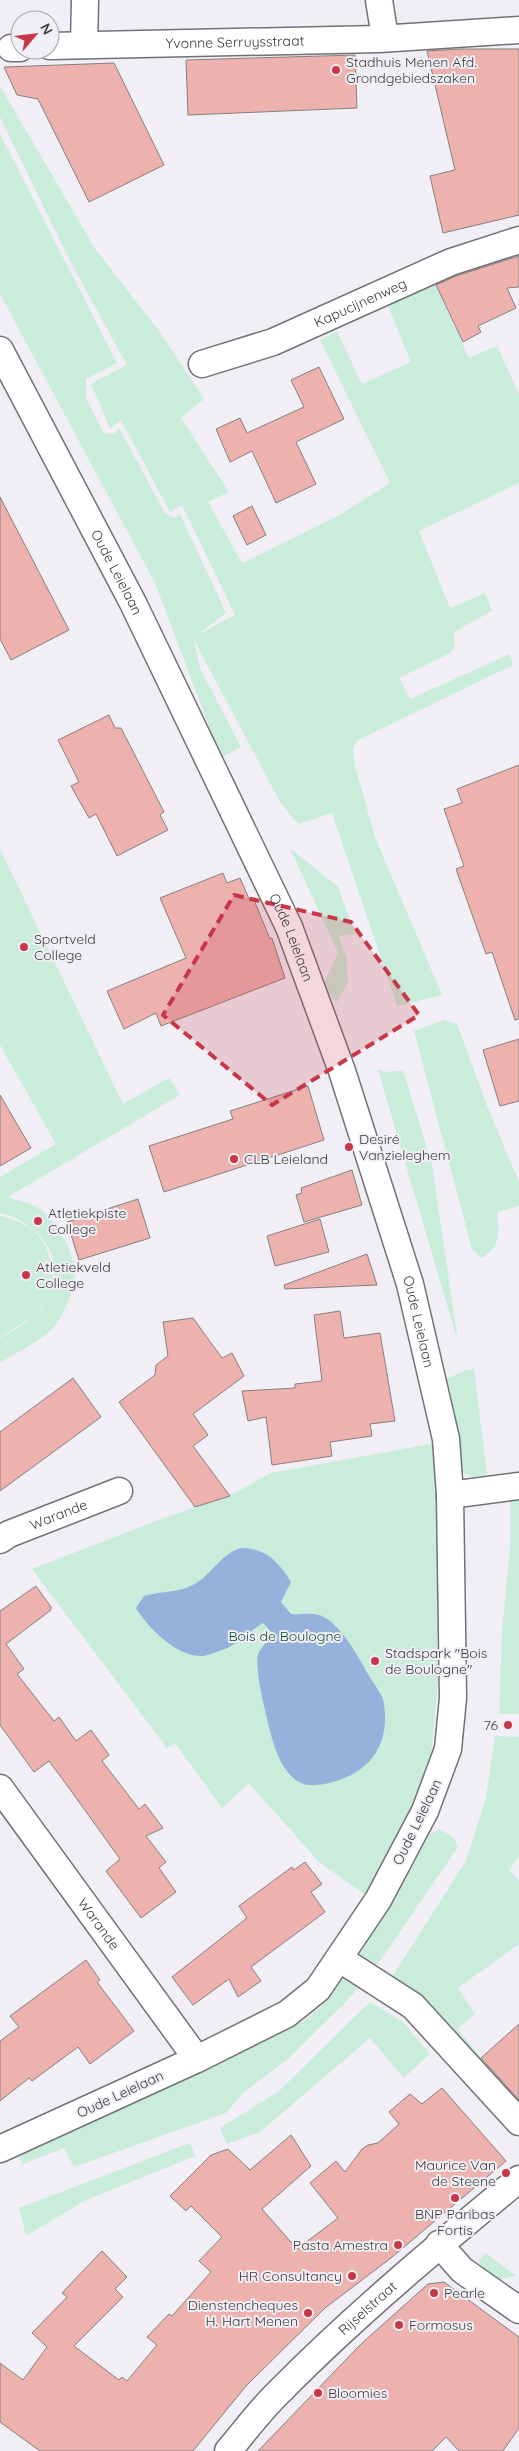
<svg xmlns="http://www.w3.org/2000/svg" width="519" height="2451" font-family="Quicksand,sans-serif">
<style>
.green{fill:#caecda}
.water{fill:#97b1dd}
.building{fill:#edb1ae;stroke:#878080}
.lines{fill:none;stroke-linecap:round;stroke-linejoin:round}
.minor-casing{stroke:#737177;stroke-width:29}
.minor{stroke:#fff;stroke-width:26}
.marked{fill:#c83748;fill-opacity:0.2;stroke:#c83748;stroke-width:4;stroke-dasharray:10 6;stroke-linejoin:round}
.poi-dot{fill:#c83748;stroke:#f1eff5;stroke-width:2}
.labels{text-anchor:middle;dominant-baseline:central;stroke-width:4;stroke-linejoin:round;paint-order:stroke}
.street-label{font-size:14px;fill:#3d3c3e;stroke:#f1eff5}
.poi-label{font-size:14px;fill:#3d3c3e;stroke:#f1eff5;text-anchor:start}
.park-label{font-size:14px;fill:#0d5338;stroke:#f1eff5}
</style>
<rect width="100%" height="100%" fill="#f1eff5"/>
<g class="green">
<polygon points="0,86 94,247 159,331 204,399 181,418 229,492 208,502 242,563 338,516 390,483 320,340 337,331 362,384 411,362 388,306 435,284 469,358 497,346 519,394 519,483 419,531 450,608 485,593 492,611 454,632 455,646 450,653 399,678 410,699 510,654 513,665 358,740 353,748 355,766 375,837 442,995 397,1006 332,813 298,824 280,802 194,640 200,668 241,747 221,758 155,583 0,294 0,134 117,363 86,379 86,398 104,434 115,433 119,428 165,513 174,518 180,514 226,613 197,635 235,615 182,505 170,512 121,420 110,428 91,384 127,365 71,263 0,117"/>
<polygon points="290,848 338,887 355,934 339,936 347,960 348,983 336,1003 323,985 338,953"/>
<path d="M 0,849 L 123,1104 L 169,1078 L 180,1095 L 8,1197 C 18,1201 30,1202 40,1209 C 57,1222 76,1254 75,1276 C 73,1293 64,1316 52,1329 C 42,1340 14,1354 0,1363 L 0,1338 C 25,1323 44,1316 52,1286 L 47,1299 L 36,1315 L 0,1337 L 0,1216 C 41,1225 50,1244 53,1283 C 62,1248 31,1220 0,1213 L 0,1177 L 56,1144 L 0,1045 Z"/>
<path d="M 444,1020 L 457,1024 L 488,1108 L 519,1182 L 519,1206 L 497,1212 C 499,1233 502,1245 482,1258 L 472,1249 L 414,1031 Z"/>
<polygon points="378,1070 388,1072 403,1070 432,1164 458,1342"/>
<polygon points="474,1369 487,1475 474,1477 464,1474 458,1463 446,1379 466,1370"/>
<polygon points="436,1443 438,1682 430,1767 418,1798 370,1898 319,1862 249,1783 222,1808 175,1743 167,1748 32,1569 161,1519 229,1496 271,1473"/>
<polygon points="519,1494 519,1714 499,1714 502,1631 510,1547 510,1495"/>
<polygon points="495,1736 519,1737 519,1856 509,1870 519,1881 519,1944 458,1988 475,2014 457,2029 519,2101 519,2109 390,1980 466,1861 486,1798"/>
<polygon points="440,1829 454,1838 458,1847 373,1971 345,2003 289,2058 243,2093 226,2113 74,2167 64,2148 23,2164 16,2150 220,2062 304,2021 320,2008 335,1988 392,1904 430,1834"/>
<polygon points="370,2002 403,2022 430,2054 404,2078 370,2038 260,2132 227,2144 220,2128 279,2091"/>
<polygon points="190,2143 195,2156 86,2200 26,2236 19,2208"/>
<path d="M 486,2253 L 516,2276 L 496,2280 C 488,2274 480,2270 479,2260 Z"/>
</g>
<path class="water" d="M 241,1548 C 266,1548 279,1562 291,1582 L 281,1602 L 291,1614 C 299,1615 305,1613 313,1614 C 334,1614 355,1651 364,1667 C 367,1674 382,1694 383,1699 C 392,1743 371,1773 329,1783 C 320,1785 307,1787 299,1782 C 280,1771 273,1743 268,1723 C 265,1709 253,1664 259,1652 C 262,1646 269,1640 273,1634 L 263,1623 C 251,1630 239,1643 225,1649 C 219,1651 209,1655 203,1656 C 178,1658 148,1628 136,1608 L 144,1596 C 160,1591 178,1593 193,1585 C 212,1575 220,1554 241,1548 Z"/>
<g class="building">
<polygon points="461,49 519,49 519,215 443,233 430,176 455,170 427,51"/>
<polygon points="355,55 357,108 188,115 186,60"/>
<polygon points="114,63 164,165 89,202 38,99 17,95 4,67"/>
<polygon points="519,256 519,287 507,288 516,308 478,326 481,332 463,342 436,285 456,276"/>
<polygon points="319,367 344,419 296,442 316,484 276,503 252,451 230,462 216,429 240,418 247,433 304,407 291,380"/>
<polygon points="0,497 69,630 11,660 0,639"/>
<polygon points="252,506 266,535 247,545 233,516"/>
<polygon points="109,715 115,728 121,728 164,812 160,815 168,830 117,856 96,814 89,818 71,786 79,782 58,740"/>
<polygon points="519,765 519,1019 515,1020 492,952 486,954 456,869 464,866 444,809 462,803 457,789"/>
<polygon points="223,873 227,883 240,878 250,901 254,900 270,939 272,938 285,978 161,1026 156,1013 124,1029 107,991 186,958 160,898"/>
<polygon points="519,1039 519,1101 500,1106 483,1050"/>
<polygon points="308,1086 324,1140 164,1192 149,1146 233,1119 230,1111"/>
<polygon points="0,1095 31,1148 0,1166"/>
<polygon points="352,1170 362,1205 304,1222 296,1195 302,1193 301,1188"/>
<polygon points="138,1199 150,1238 79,1260 67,1222"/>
<polygon points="320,1219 329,1252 275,1266 267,1236"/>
<polygon points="367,1254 377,1285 285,1289 284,1285"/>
<polygon points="340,1311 344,1338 380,1333 395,1421 370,1424 372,1436 330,1442 332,1456 272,1465 266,1417 248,1421 242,1391 295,1388 295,1384 322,1381 314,1315"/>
<polygon points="193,1318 222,1358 232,1353 244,1376 193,1414 208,1435 193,1446 230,1496 195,1507 119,1402 155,1375 156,1365 168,1356 163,1322"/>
<polygon points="73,1378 101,1417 0,1491 0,1432"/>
<polygon points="36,1586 51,1607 51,1610 6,1644 24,1669 17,1674 54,1721 59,1717 76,1741 91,1730 109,1755 102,1761 139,1809 145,1804 163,1828 146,1836 166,1862 159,1868 176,1892 141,1918 106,1871 120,1859 69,1788 49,1761 34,1772 0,1725 0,1611"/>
<polygon points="305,1862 322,1884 311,1892 325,1912 251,1967 261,1981 238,1997 229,1979 193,2005 172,1977 247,1918 239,1906 292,1867 294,1870"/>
<polygon points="86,1960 100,1980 97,1982 134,2031 90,2064 78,2047 32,2081 29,2078 0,2101 0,2041 19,2027 10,2016"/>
<polygon points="519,2024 519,2100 481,2058"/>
<polygon points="442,2088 506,2161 391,2258 325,2308 246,2386 193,2451 40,2451 0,2422 0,2363 23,2380 47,2347 32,2333 67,2297 62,2293 102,2251 127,2277 115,2289 123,2297 74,2346 119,2380 122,2377 127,2381 157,2345 147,2337 169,2314 172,2316 211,2272 199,2261 222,2237 191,2206 186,2211 170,2196 211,2155 228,2149 250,2170 291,2135 311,2166 262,2209 297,2249 338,2218 310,2183 336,2161 345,2172 362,2149 368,2145 378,2143 399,2124 389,2112 410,2094 422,2104"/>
<polygon points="444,2282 519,2337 519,2428 503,2451 459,2451 446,2437 432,2451 258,2451 361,2344 428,2284"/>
</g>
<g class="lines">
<defs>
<g id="minor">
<polyline points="379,0 385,38"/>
<polyline points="84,45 85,0"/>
<path id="s1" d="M 50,46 L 379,39 L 519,30"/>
<polyline points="11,48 20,48"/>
<path id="s2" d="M 0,350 L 133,603 L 289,927 L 342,1071 L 410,1284 L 446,1439 L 450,1495 L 453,1698 L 448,1749 L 425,1811 L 378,1900 L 318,1989 L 287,2014 L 197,2059 L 0,2149"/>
<path id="s3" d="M 202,364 L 273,342 L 451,262 L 519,240"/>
<polyline points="450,1495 519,1486"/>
<path id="s4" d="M 0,1540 L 9,1534 L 119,1491"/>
<path id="s5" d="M 0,1788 L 197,2059"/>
<polyline points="340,1959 413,2006 519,2122"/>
<polyline points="439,2244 462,2270 519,2310"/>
<path id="s6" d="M 228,2451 C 245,2431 261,2409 280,2391 C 355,2315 437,2247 519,2179"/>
</g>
</defs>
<use href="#minor" class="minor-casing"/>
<use href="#minor" class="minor"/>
</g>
<path class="marked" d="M 234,895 L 351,922 L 419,1015 L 272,1105 L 163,1015 Z"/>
<g class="poi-dot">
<circle cx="336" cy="70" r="5"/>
<circle cx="24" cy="947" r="5"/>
<circle cx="349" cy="1147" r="5"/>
<circle cx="234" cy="1159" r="5"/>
<circle cx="38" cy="1221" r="5"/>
<circle cx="26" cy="1275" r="5"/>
<circle cx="375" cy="1661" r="5"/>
<circle cx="508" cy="1725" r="5"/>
<circle cx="506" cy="2173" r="5"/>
<circle cx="455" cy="2198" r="5"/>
<circle cx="398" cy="2245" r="5"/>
<circle cx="352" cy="2276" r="5"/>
<circle cx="434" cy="2293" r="5"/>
<circle cx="308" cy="2313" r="5"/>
<circle cx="399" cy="2325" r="5"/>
<circle cx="318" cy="2393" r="5"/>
</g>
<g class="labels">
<g class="street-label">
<text stroke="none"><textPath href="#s1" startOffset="185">Yvonne Serruysstraat</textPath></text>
<text stroke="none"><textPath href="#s3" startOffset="170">Kapucijnenweg</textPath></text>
<text stroke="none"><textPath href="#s2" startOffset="251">Oude Leielaan</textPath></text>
<text stroke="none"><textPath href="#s2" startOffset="656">Oude Leielaan</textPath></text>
<text stroke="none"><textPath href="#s2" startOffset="1061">Oude Leielaan</textPath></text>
<text stroke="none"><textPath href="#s4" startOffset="64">Warande</textPath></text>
<text transform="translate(417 1822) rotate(-64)">Oude Leielaan</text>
<text stroke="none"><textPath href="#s5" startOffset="168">Warande</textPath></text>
<text transform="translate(120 2094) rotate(-25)">Oude Leielaan</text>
<text stroke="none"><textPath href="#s6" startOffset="200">Rijselstraat</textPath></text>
</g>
<g class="poi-label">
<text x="346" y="62">Stadhuis Menen Afd.<tspan x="346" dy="16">Grondgebiedszaken</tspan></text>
<text x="34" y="939">Sportveld<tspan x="34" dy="16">College</tspan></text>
<text x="359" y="1139">Desiré<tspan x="359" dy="16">Vanzieleghem</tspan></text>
<text x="244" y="1159">CLB Leieland</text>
<text x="48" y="1213">Atletiekpiste<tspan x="48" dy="16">College</tspan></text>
<text x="36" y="1267">Atletiekveld<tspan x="36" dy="16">College</tspan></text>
<text x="385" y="1653">Stadspark "Bois<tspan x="385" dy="16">de Boulogne"</tspan></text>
<text x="498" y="1725" text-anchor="end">76</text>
<text x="496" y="2165" text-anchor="end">Maurice Van<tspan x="496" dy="16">de Steene</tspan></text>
<text x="455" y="2214" text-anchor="middle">BNP Paribas<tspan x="455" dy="16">Fortis</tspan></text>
<text x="388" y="2245" text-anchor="end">Pasta Amestra</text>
<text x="342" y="2276" text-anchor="end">HR Consultancy</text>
<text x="444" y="2293">Pearle</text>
<text x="298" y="2305" text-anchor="end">Dienstencheques<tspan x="298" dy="16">H. Hart Menen</tspan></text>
<text x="409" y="2325">Formosus</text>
<text x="328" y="2393">Bloomies</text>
</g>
<g class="park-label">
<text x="285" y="1636">Bois de Boulogne</text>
</g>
</g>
<g transform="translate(35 35) rotate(62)"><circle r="24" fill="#f1eff5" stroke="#a9a7ac"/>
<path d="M0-4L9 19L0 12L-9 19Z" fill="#c83748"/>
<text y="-8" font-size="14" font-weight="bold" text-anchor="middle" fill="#3d3c3e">N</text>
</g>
</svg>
